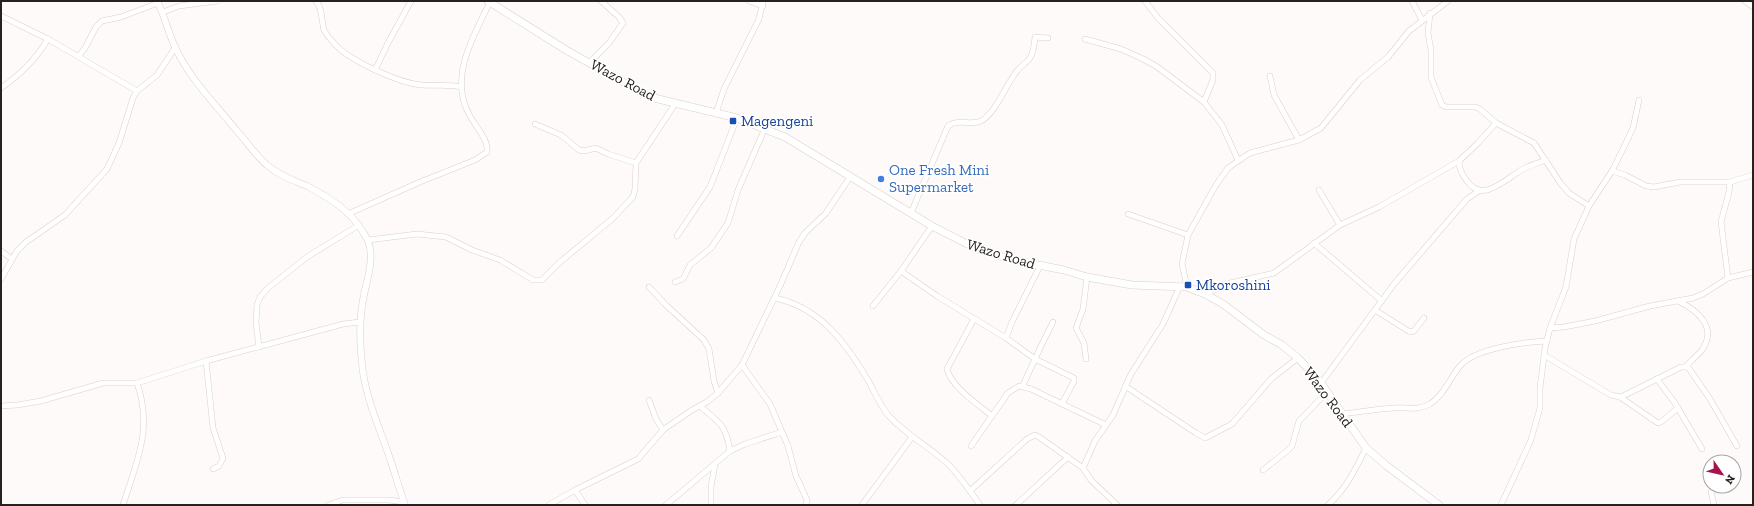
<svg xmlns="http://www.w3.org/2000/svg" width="1754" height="506" font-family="'Zilla Slab',serif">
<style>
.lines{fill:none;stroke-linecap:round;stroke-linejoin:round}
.minor-casing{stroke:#ddcfc8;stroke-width:6}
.tertiary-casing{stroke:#ddcfc8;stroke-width:7}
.secondary-casing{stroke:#ddcfc8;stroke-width:8}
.minor{stroke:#fff;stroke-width:5}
.tertiary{stroke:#fff;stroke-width:6}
.secondary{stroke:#fff;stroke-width:7}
.transit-dot{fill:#1a4fb4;stroke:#fff;stroke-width:1.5}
.shop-dot{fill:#3f7fe0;stroke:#fff;stroke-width:1.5}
.labels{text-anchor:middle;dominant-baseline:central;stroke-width:3.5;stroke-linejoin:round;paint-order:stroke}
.street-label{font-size:15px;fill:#27221f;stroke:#fff}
.transit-label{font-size:15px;fill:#164399;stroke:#fff;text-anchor:start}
.shop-label{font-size:15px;fill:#366cbe;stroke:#fff;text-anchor:start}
</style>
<rect width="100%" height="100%" fill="#fdfaf9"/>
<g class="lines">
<defs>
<g id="minor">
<path d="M 316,1 C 323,9 321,20 324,30 C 326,34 330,39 333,42 C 347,60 399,83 422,85 C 436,86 448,84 462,87"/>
<polyline points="749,1 763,6"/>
<polyline points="1145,1 1158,18 1213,73 1213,80 1204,102"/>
<polyline points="1412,1 1422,20"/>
<polyline points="1745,1 1753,7"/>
<polyline points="163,12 179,6 217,1"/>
<polyline points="1430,13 1428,33 1431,50 1431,77 1442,105 1446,107 1475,107 1480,109 1496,123 1534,143 1561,184 1569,193 1589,206"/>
<polyline points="1,16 48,39 137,91"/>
<polyline points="1085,39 1121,49 1141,58 1156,66 1204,102 1222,125 1238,160"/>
<polyline points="79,56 85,48 96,27 102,21 121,17 158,3"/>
<polyline points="589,63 609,43 623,23 619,17 601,1"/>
<polyline points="375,70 388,43 411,1"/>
<polyline points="1270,76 1274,95 1299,140"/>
<path d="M 1,88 C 20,75 36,59 48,39"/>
<polyline points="716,113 724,89 759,19 763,1"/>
<polyline points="535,124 561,135 579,150 584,151 596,148 608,154 636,163"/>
<path d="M 1459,161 C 1459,169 1462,175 1467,181 C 1483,204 1505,179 1523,169 C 1530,165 1538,163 1546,160"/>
<polyline points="1612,171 1625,175 1646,186 1654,187 1680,182 1730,182 1753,175"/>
<polyline points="1319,190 1340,225"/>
<path d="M 350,213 L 420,182 L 475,160 L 487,152 C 489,140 475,126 470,116 C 448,78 473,37 490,2"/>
<path d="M 911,213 L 948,126 C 958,118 971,126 981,121 C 996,113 1006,84 1017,71 C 1020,66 1027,63 1030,58 C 1034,52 1034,44 1035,37 L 1048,38"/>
<polyline points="1128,214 1188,235"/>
<polyline points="677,236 710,187 737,118"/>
<polyline points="368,240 417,234 446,237 472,250 500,260 533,280 542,280 559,263 612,219 633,197 635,189 636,163 675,104"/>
<polyline points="1314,243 1382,301"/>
<polyline points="1,251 12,259"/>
<polyline points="1040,266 1012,322 1006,338 1035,359 1074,378 1074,381 1062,404"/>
<polyline points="901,271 937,296 1006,338"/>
<polyline points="1728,278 1721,222 1729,192 1730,182"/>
<polyline points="1,279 17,251 26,242 65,215 107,169 119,143 133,98 137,91 157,75 175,48"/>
<polyline points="675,282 683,279 690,265 711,248 728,223 738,190 765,128"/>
<polyline points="649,287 667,306 704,340 709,349 714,381 718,393"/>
<polyline points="1187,287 1182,264 1188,235 1216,185 1228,168 1250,153 1299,140 1321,128 1360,80 1388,57 1409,31 1448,1"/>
<polyline points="1205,294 1230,283 1274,273 1340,225 1379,207 1459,161 1477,144 1496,123"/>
<path d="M 775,298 C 821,308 846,343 869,382 C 875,393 881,407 889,416 C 907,436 932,448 950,466 C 961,478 971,492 980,505"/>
<path d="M 1678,301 C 1697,310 1718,327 1702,350 C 1697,356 1691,361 1686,366"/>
<polyline points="873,306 901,271 932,226"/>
<polyline points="1375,310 1410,332 1414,331 1424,318"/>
<path d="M 974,319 L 947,369 C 951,387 979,405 992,416"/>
<polyline points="1550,328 1564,327 1595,321 1650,306 1693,298 1703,294 1728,278 1753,272"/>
<polyline points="259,347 256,323 257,305 260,297 268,288 307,257 359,225"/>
<polyline points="1544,355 1611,395 1620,397 1625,395 1681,367 1688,367 1710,399 1737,446"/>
<polyline points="1086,359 1084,343 1076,328 1083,309 1087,277"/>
<polyline points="206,361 213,428 223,458 219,466 213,469"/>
<polyline points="742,365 770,404 788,446 796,476 807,500 806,505"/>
<polyline points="1657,379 1675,403 1702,449"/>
<polyline points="1321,383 1394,284 1467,199 1479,191"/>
<polyline points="1023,385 1043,342 1053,322"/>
<polyline points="1125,386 1196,433 1205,438 1232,424 1272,378 1298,358"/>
<polyline points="1620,397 1658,423 1661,422 1678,408"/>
<polyline points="649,400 656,419 663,430"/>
<polyline points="1,406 17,405 41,401 103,383 137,383 206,361 343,324 360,322"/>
<path d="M 701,407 C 720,423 726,425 730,451"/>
<path d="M 1342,414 C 1359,412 1377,409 1394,408 C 1407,407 1418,411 1430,404 C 1444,395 1450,378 1460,366 C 1475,348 1525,342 1547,341"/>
<polyline points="971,446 1008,393 1019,386 1031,389 1106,425"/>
<polyline points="1263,470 1287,451 1292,446 1299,421 1327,392"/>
<polyline points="575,490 585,505"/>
<polyline points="970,491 1027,439 1035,435 1039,437 1083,468"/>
<polyline points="1711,492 1714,505"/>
<path d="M 123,505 C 137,461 153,428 137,383"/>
<polyline points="328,505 343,500 389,500 404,502"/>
<polyline points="549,505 575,490 638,459 663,430 692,410 707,402 718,393 742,365 780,286 799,242 805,233 826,213 850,177"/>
<polyline points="666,505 730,451 745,444 782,432"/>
<polyline points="711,505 711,487 715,464"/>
<polyline points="862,505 912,437"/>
<polyline points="1016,505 1068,457"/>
<polyline points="1117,505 1091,480 1083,468 1095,441 1113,415 1131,374 1163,324 1180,286"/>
<path d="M 1328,505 C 1346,489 1355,470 1366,448"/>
<polyline points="1501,505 1531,440 1536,422 1540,408 1540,388 1545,348 1550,328 1566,287 1574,239 1589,206 1612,171 1622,151 1633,128 1639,100"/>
</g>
<path id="tertiary" d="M 157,1 C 165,16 168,33 176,49 C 190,79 216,105 237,131 C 247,142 256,156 267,165 C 278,175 293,180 307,186 C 332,199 354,213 367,239 C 377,260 364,285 362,307 C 359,326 360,345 362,364 C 365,396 378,424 388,453 C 394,470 399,488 405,505"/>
<polyline id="secondary" points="488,1 566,50 650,97 737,118 785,137 932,226 977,249 1013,260 1064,270 1087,277 1132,285 1187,287 1205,294 1223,304 1264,335 1282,345 1298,358 1321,383 1366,448 1387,466 1439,505"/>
</defs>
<use href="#minor" class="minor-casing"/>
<use href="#tertiary" class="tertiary-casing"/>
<use href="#secondary" class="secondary-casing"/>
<use href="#minor" class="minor"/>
<use href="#tertiary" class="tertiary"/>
<use href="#secondary" class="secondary"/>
</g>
<g class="transit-dot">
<rect x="729" y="117" width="8" height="8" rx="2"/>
<rect x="1184" y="281" width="8" height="8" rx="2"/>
</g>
<circle class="shop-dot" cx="881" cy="179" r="4"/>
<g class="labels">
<g class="street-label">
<text transform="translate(623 80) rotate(28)">Wazo Road</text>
<text transform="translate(1001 254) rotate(17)">Wazo Road</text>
<text transform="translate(1328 397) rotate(53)">Wazo Road</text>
</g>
<g class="transit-label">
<text x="741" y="121">Magengeni</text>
<text x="1196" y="285">Mkoroshini</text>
</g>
<g class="shop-label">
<text x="889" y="170">One Fresh Mini<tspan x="889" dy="17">Supermarket</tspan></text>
</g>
</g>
<rect width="1754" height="506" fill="none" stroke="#27221f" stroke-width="4"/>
<g transform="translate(1722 474) rotate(124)"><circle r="19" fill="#ffffff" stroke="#a9a7a5"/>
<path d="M0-3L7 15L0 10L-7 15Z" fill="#a7134d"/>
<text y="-6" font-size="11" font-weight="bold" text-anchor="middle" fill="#27221f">N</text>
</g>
</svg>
